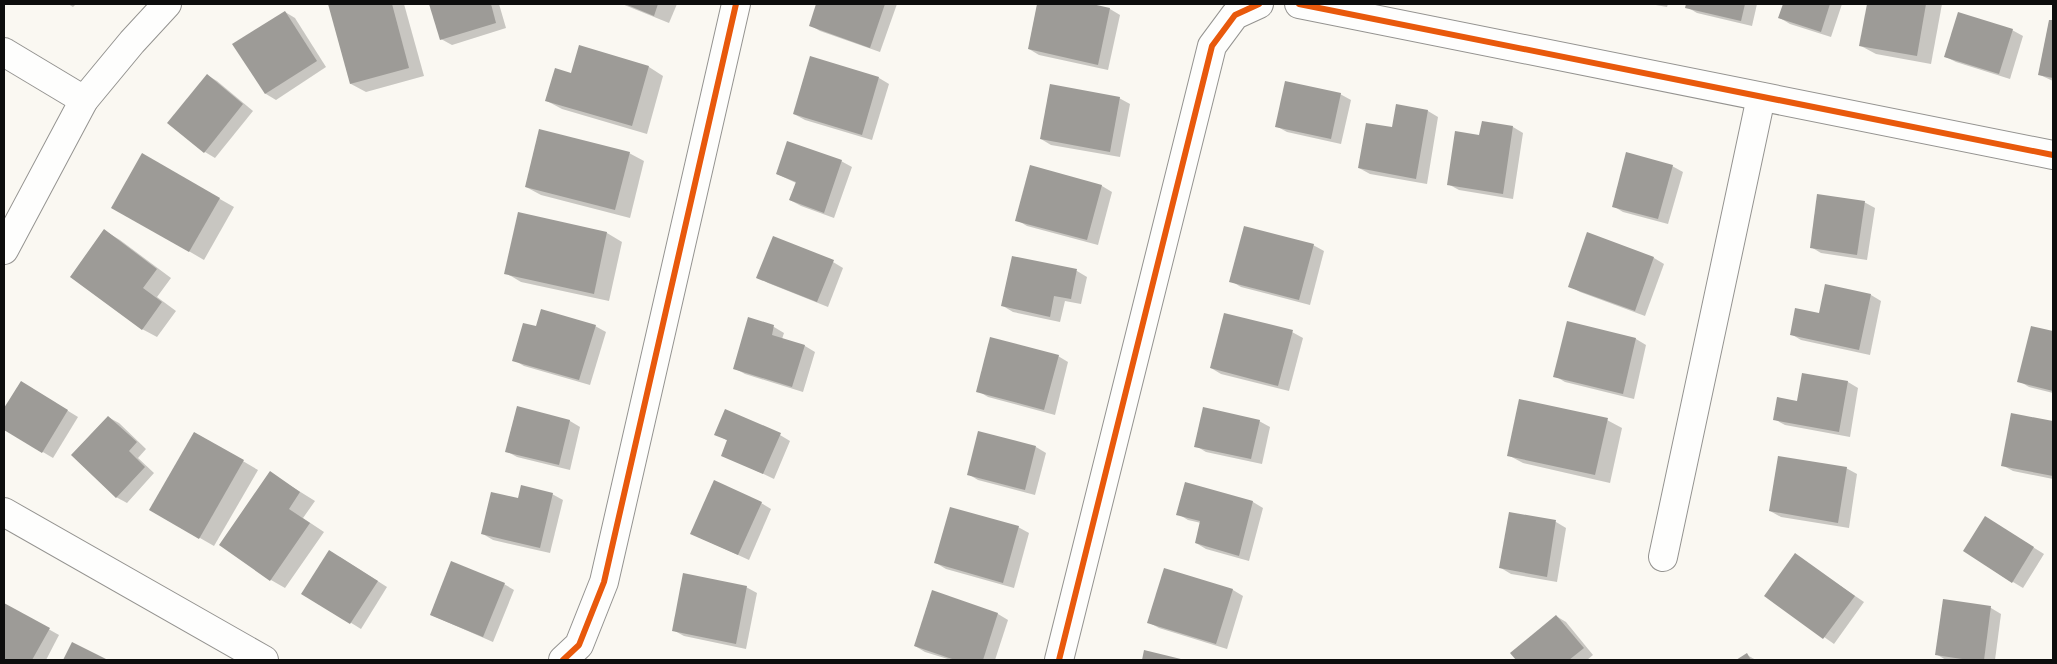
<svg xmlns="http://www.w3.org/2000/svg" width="2057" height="664" font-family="Lora,serif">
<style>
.shadow{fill:#0003}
.building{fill:#9d9b97}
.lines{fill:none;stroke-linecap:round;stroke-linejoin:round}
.minor-casing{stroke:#949390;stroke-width:30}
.minor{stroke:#fefefd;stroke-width:28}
.cycleway-casing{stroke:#fff;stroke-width:9}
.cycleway{stroke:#e8590c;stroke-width:6}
</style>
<rect width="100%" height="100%" fill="#faf8f2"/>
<g class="shadow">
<polygon points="68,4 76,4 73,7"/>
<polygon points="330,4 404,4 424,76 366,92 351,84"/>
<polygon points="431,4 499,4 506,28 452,45 441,39"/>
<polygon points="622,4 677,4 669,23"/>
<polygon points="818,4 897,4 880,52 820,31 810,25"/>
<polygon points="1038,4 1086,4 1110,9 1120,15 1108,70 1039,55 1029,49"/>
<polygon points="1650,4 1668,4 1667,7"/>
<polygon points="1688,4 1757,4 1752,26 1697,13 1687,7"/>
<polygon points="1785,4 1842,4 1831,37 1790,24 1780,18"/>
<polygon points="1868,4 1942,4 1931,64 1876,54 1861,46"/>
<polygon points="285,12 295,18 326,67 276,100 266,94 234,45"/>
<polygon points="2050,21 2053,22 2053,81 2040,75"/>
<polygon points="2012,30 2023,36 2010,79 1956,62 1946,57"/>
<polygon points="649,67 663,76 647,134 562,109 547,101 572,74"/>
<polygon points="207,75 217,81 253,111 215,158 205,152"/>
<polygon points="879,78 889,84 872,140 805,120 794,114"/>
<polygon points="1340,94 1351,100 1341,144 1287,132 1276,126"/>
<polygon points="1119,98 1130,104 1120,157 1051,145 1041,139"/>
<polygon points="1397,106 1428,111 1438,117 1427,184 1370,174 1359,168 1393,129"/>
<polygon points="1513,127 1523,133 1513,199 1459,190 1448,184 1480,136"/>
<polygon points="629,153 644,161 630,218 541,195 526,187"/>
<polygon points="142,155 234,207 204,260 113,207"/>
<polygon points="841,161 852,167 834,218 801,206 790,200 796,183 777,174"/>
<polygon points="1031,166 1102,186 1112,192 1098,245 1027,226 1017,220"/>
<polygon points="1672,166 1683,172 1668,224 1623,212 1613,206"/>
<polygon points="1864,202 1875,208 1867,260 1821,253 1811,247"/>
<polygon points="519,213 607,233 622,242 609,301 521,282 506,273"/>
<polygon points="105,231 120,240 171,278 157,297 176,311 157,337 142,329"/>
<polygon points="1588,234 1654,258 1664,264 1645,316 1580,292 1569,286"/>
<polygon points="1313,245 1324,251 1310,305 1241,287 1231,281"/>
<polygon points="1013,257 1077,271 1087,277 1081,304 1065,301 1060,322 1013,312 1003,306"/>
<polygon points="833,262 843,268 828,307 768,283 757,277"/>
<polygon points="1871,295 1881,301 1870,355 1801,340 1791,334 1820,315"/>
<polygon points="749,319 774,327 784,333 782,339 805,346 815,352 803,392 745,374 734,368"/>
<polygon points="1568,322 1636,339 1646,345 1634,399 1565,382 1555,376"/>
<polygon points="595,326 606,332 590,385 524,366 514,360 537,328"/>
<polygon points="2032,327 2053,333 2053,393 2029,387 2019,381"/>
<polygon points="1292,332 1303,338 1289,391 1221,374 1211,368"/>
<polygon points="1058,356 1068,362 1055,415 988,397 978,391"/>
<polygon points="1803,374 1848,382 1858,388 1850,437 1785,425 1774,419 1798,402"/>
<polygon points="21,382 78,417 53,458 4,429 4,410"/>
<polygon points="517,408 570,421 580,427 570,470 517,457 506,451"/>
<polygon points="2012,415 2053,423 2053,479 2013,471 2002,465"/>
<polygon points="108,417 119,423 146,449 138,458 154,473 127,503 116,497"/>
<polygon points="1607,420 1622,428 1610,483 1523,463 1508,455"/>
<polygon points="1259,421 1270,427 1262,464 1206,452 1196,446"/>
<polygon points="195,433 258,470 214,546 151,510"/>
<polygon points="716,434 780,435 790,441 774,479 723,455 728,441"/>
<polygon points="1036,447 1046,453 1035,495 978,480 968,474"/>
<polygon points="1846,468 1857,474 1849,528 1781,517 1770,511"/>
<polygon points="270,473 315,501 303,518 324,532 285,588 271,580"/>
<polygon points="1186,484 1253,502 1263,508 1249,561 1206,549 1196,543 1201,523 1188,520 1178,514"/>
<polygon points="552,494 563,500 550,553 493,540 483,534"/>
<polygon points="761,503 771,509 749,560 692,534"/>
<polygon points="1510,513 1556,522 1566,528 1557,582 1511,574 1501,568"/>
<polygon points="1996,524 2044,554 2023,588 2013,582"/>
<polygon points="1018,527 1029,533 1014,588 946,569 936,563"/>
<polygon points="1795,555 1864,602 1834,644 1766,596"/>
<polygon points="340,557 387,587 361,629 303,593"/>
<polygon points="1165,569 1233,590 1243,596 1227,649 1159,628 1148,622"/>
<polygon points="504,584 514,590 493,642 431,615"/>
<polygon points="746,587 757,593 746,649 684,636 673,630"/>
<polygon points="933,592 998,614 1008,620 995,660 951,660 925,652 915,646"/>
<polygon points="1944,601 1991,608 2001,614 1995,660 1946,660 1936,654"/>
<polygon points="4,604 59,635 46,660 4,660"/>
<polygon points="1556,616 1566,622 1593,655 1587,660 1517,660 1512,653"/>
<polygon points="1747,655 1756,660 1739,660"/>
</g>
<g class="building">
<polygon points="328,4 392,4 409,68 350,84"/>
<polygon points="429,4 491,4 496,23 440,40"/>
<polygon points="625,4 658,4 654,16"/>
<polygon points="816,4 885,4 870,48 809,26"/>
<polygon points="1037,4 1092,4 1110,8 1098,65 1028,49"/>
<polygon points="1686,4 1745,4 1741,21 1685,8"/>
<polygon points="1783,4 1830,4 1821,32 1778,18"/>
<polygon points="1867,4 1926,4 1917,56 1859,46"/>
<polygon points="285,11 317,61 265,94 232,44"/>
<polygon points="1958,12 2013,29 1999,74 1944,57"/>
<polygon points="2049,20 2053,20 2053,78 2038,75"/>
<polygon points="579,45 649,66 632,126 545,101 555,68 571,73"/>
<polygon points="810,56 879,77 862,135 793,114"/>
<polygon points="207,74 243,104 204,153 167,123"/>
<polygon points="1285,81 1341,93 1331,139 1275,127"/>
<polygon points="1050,84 1120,97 1110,152 1040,139"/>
<polygon points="1396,104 1428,110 1416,179 1358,168 1366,123 1392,127"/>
<polygon points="1482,121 1513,126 1503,194 1447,185 1455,131 1479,135"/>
<polygon points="539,129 630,152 615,210 525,187"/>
<polygon points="787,141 842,160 824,213 789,200 796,182 776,174"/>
<polygon points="1626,152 1673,165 1658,219 1612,207"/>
<polygon points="142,153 220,198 189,252 111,208"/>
<polygon points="1030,165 1102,185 1087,240 1015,221"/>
<polygon points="1817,194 1865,201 1857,255 1810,248"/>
<polygon points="518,212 607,232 594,294 504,274"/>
<polygon points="1244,226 1314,244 1299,300 1229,282"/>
<polygon points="104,229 157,269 143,288 162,302 142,330 70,277"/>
<polygon points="1587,232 1654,257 1635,311 1568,287"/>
<polygon points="773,236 834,260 817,302 756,278"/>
<polygon points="1012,256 1077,269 1071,299 1054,296 1050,317 1001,306"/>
<polygon points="1825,284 1871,294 1859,350 1790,335 1795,308 1819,313"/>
<polygon points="541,309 596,325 579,380 512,361 523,323 536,326"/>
<polygon points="1224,313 1293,330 1278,386 1210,368"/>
<polygon points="748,317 774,325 772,335 805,345 792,387 733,369"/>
<polygon points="1567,321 1636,338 1623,394 1553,377"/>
<polygon points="2031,326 2053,331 2053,391 2017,382"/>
<polygon points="990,337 1059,355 1044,410 976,392"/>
<polygon points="1802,373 1848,381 1839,432 1773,420 1777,397 1797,401"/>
<polygon points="21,381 68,410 42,453 4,430 4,408"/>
<polygon points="1519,399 1608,418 1595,475 1507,456"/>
<polygon points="517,406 570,420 559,465 505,452"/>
<polygon points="1203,407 1260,420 1251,459 1194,447"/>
<polygon points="725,409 781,433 763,474 721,456 727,440 714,435"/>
<polygon points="2011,413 2053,421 2053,476 2001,466"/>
<polygon points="108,416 137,442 129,451 145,467 116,498 71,455"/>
<polygon points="978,431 1036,446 1025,490 967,475"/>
<polygon points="194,432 244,460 199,539 149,510"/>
<polygon points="1778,456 1847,467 1838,523 1769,511"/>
<polygon points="270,471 300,492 289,509 310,523 270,581 219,545"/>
<polygon points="714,480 762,502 738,555 690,534"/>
<polygon points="1185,482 1253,501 1239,556 1195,543 1200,521 1176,515"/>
<polygon points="521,485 553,493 540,548 481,534 491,492 518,498"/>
<polygon points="950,507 1019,526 1003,583 934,563"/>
<polygon points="1509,512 1556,520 1547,577 1499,568"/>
<polygon points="1985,516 2034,547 2012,583 1963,551"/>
<polygon points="329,550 378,581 350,624 301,594"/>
<polygon points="1795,553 1855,596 1823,639 1764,596"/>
<polygon points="451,561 505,583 483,637 430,615"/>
<polygon points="1164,568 1233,589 1216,644 1147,623"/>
<polygon points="683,573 747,586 736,644 672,631"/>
<polygon points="932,590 998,613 983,660 955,660 914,646"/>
<polygon points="1943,599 1991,606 1984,660 1969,660 1935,655"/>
<polygon points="4,603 50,628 32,660 4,660"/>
<polygon points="1556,615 1584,648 1569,660 1516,660 1510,653"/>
<polygon points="72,642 108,660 63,660"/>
<polygon points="1144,650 1185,660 1142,660"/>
<polygon points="1747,653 1751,660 1736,660"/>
</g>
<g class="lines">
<defs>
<g id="minor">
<polyline points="1299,4 2053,155"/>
<polyline points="4,52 84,100"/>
<polyline points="4,250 84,100 132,42 167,4"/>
<polyline points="4,512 264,660"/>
<polyline points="1663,557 1761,97"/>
<polyline points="563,660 579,645 604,582 736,4"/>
<polyline points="1059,660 1212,46 1235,15 1259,4"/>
</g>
</defs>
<use href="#minor" class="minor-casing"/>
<use href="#minor" class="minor"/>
<defs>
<g id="cycleway">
<polyline points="1299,4 2053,155"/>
<polyline points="563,660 579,645 604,582 736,4"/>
<polyline points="1059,660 1212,46 1235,15 1259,4"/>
</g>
</defs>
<use href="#cycleway" class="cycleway-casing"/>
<use href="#cycleway" class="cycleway"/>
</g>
<rect width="2057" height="664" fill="none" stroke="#0d0d0d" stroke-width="10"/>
</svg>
